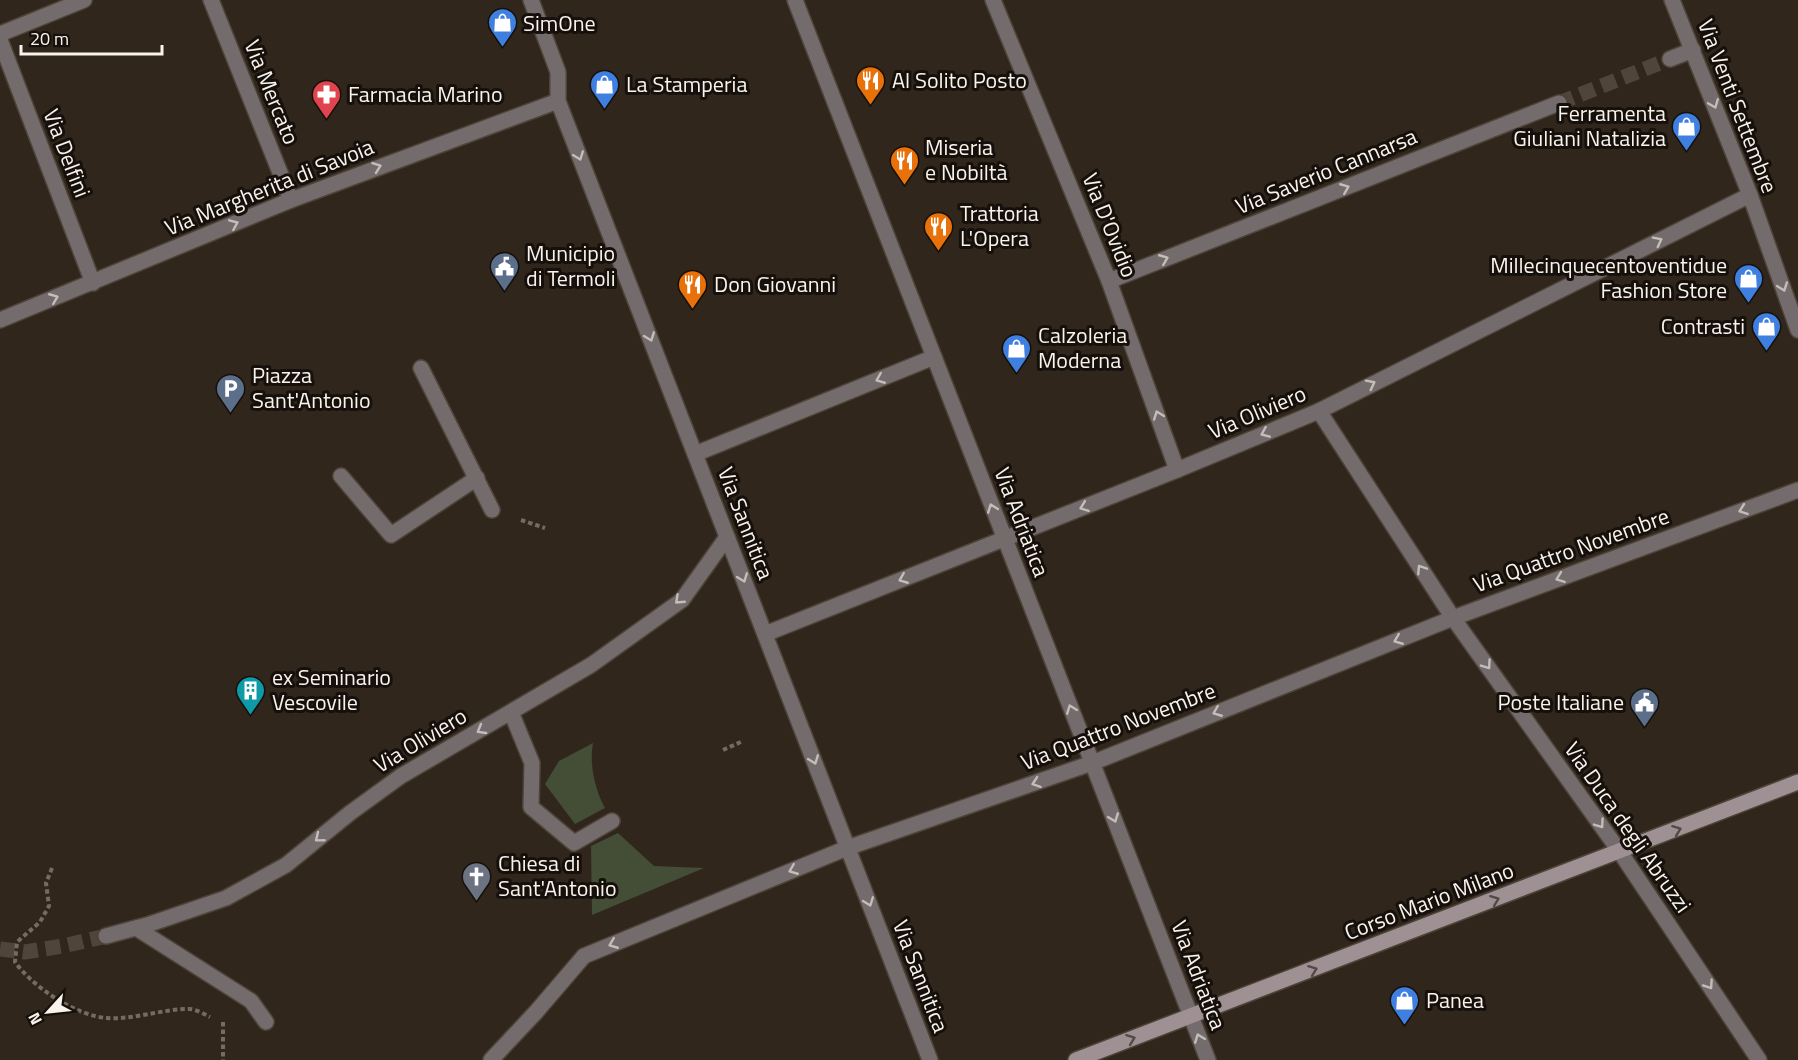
<svg xmlns="http://www.w3.org/2000/svg" width="1798" height="1060" font-family="'Titillium Web',sans-serif">
<style>
.garden{fill:#444d35}
.lines{fill:none;stroke-linecap:round;stroke-linejoin:round}
.street-tunnel{stroke:#4f453a;stroke-width:15;stroke-dasharray:15 8;stroke-linecap:butt}
.lane-casing{stroke:#4d4338;stroke-width:18}
.street-casing{stroke:#4d4338;stroke-width:18}
.secondary-casing{stroke:#4d4338;stroke-width:18}
.path{stroke:#756b61;stroke-width:4;stroke-dasharray:4.5 3;stroke-linecap:butt}
.lane{stroke:#746b6d;stroke-width:15}
.street{stroke:#746b6d;stroke-width:15}
.secondary{stroke:#9e9093;stroke-width:15}
.oneway{stroke:#c4bdb9}
.oneway2{stroke:#534a48}
.labels{text-anchor:middle;dominant-baseline:central;stroke-width:6;stroke-linejoin:round;paint-order:stroke}
.poi-label{font-size:22px;fill:#faf3eb;stroke:#15100b;text-anchor:start}
.street-label{font-size:22px;fill:#faf3eb;stroke:#15100b}
</style>
<rect width="100%" height="100%" fill="#31261b"/>
<g class="garden">
<path d="M 593,743 C 589,764 595,790 605,808 L 575,824 L 545,784 L 559,761 Z"/>
<polygon points="618,833 654,866 704,868 592,915 591,846"/>
</g>
<g class="lines">
<g class="street-tunnel">
<polyline points="1559,103 1670,59"/>
<polyline points="0,949 25,952 63,946 106,936"/>
</g>
<defs>
<g id="lane">
<polyline points="421,368 492,510"/>
<polyline points="341,476 391,535 477,478"/>
<polyline points="136,928 251,1001 266,1022"/>
</g>
<g id="street">
<polyline points="211,0 291,200"/>
<polyline points="531,0 558,72 558,101 930,1060"/>
<polyline points="795,0 1208,1060"/>
<polyline points="993,0 1109,281 1177,470"/>
<polyline points="1672,0 1750,195 1798,330"/>
<polyline points="0,34 84,0"/>
<polyline points="0,40 93,283"/>
<polyline points="1670,59 1693,50"/>
<polyline points="1109,281 1559,103"/>
<polyline points="0,320 291,200 558,101"/>
<polyline points="1319,411 1453,618 1620,852 1759,1060"/>
<polyline points="695,454 934,357"/>
<polyline points="765,634 1177,470 1319,411 1750,195"/>
<polyline points="511,712 532,763 531,807 574,843 612,821"/>
<polyline points="106,936 147,925 226,898 286,865 350,813 401,776 591,665 682,600 727,537"/>
<polyline points="491,1060 536,1012 584,956 847,848 1092,763 1453,618 1798,490"/>
</g>
<polyline id="secondary" points="1076,1060 1798,782"/>
</defs>
<use href="#lane" class="lane-casing"/>
<use href="#street" class="street-casing"/>
<use href="#secondary" class="secondary-casing"/>
<g class="path">
<polyline points="521,520 545,528"/>
<polyline points="723,750 743,741"/>
<path d="M 52,868 L 46,883 L 49,906 L 40,922 L 17,942 L 15,962 C 33,987 76,1016 107,1018 C 133,1020 162,1009 189,1009 C 196,1009 204,1014 210,1017"/>
<polyline points="223,1022 223,1060"/>
</g>
<use href="#lane" class="lane"/>
<use href="#street" class="street"/>
<use href="#secondary" class="secondary"/>
</g>
<defs><path id="oneway-chevron" d="M-2-3.5L2.5 0L-2 3.5" fill="none" stroke-width="1.6" stroke-linecap="round" stroke-linejoin="round" transform="scale(1.5)"/></defs>
<g class="oneway">
<use href="#oneway-chevron" transform="translate(1714 104) rotate(68)"/>
<use href="#oneway-chevron" transform="translate(579 156) rotate(69)"/>
<use href="#oneway-chevron" transform="translate(377 167) rotate(-20)"/>
<use href="#oneway-chevron" transform="translate(1345 188) rotate(-22)"/>
<use href="#oneway-chevron" transform="translate(234 224) rotate(-23)"/>
<use href="#oneway-chevron" transform="translate(1658 241) rotate(-27)"/>
<use href="#oneway-chevron" transform="translate(1164 259) rotate(-22)"/>
<use href="#oneway-chevron" transform="translate(1783 287) rotate(70)"/>
<use href="#oneway-chevron" transform="translate(54 298) rotate(-22)"/>
<use href="#oneway-chevron" transform="translate(650 337) rotate(69)"/>
<use href="#oneway-chevron" transform="translate(880 379) rotate(158)"/>
<use href="#oneway-chevron" transform="translate(1371 384) rotate(-27)"/>
<use href="#oneway-chevron" transform="translate(1158 415) rotate(-110)"/>
<use href="#oneway-chevron" transform="translate(1265 433) rotate(157)"/>
<use href="#oneway-chevron" transform="translate(1084 507) rotate(159)"/>
<use href="#oneway-chevron" transform="translate(992 508) rotate(-111)"/>
<use href="#oneway-chevron" transform="translate(1743 510) rotate(160)"/>
<use href="#oneway-chevron" transform="translate(1421 569) rotate(-123)"/>
<use href="#oneway-chevron" transform="translate(743 578) rotate(69)"/>
<use href="#oneway-chevron" transform="translate(1560 578) rotate(160)"/>
<use href="#oneway-chevron" transform="translate(903 579) rotate(158)"/>
<use href="#oneway-chevron" transform="translate(679 600) rotate(137)"/>
<use href="#oneway-chevron" transform="translate(1398 640) rotate(158)"/>
<use href="#oneway-chevron" transform="translate(1487 665) rotate(55)"/>
<use href="#oneway-chevron" transform="translate(1071 709) rotate(-111)"/>
<use href="#oneway-chevron" transform="translate(1217 712) rotate(158)"/>
<use href="#oneway-chevron" transform="translate(481 730) rotate(150)"/>
<use href="#oneway-chevron" transform="translate(814 760) rotate(69)"/>
<use href="#oneway-chevron" transform="translate(1036 783) rotate(161)"/>
<use href="#oneway-chevron" transform="translate(1114 818) rotate(69)"/>
<use href="#oneway-chevron" transform="translate(1600 824) rotate(55)"/>
<use href="#oneway-chevron" transform="translate(319 838) rotate(141)"/>
<use href="#oneway-chevron" transform="translate(793 870) rotate(158)"/>
<use href="#oneway-chevron" transform="translate(869 902) rotate(69)"/>
<use href="#oneway-chevron" transform="translate(613 944) rotate(158)"/>
<use href="#oneway-chevron" transform="translate(1709 985) rotate(56)"/>
<use href="#oneway-chevron" transform="translate(1199 1038) rotate(-111)"/>
</g>
<g class="oneway2">
<use href="#oneway-chevron" transform="translate(1677 830) rotate(-21)"/>
<use href="#oneway-chevron" transform="translate(1495 900) rotate(-21)"/>
<use href="#oneway-chevron" transform="translate(1313 970) rotate(-21)"/>
<use href="#oneway-chevron" transform="translate(1131 1039) rotate(-21)"/>
</g>
<defs>
<symbol id="shop-pin" viewBox="-11 -11 22 30"><path d="M0 17L-7.5 6A9.5 9.5 0 1 1 7.5 6Z" fill="#3f7fe0" stroke="#15100b"/><path d="M-5-2.5h2.3a2.7 3.5 0 0 1 5.4 0H5L5.5 6h-11ZM-1.5-2.5h3a1.5 2.3 0 0 0-3 0Z" fill="#fff"/></symbol>
<symbol id="restaurant-pin" viewBox="-11 -11 22 30"><path d="M0 17L-7.5 6A9.5 9.5 0 1 1 7.5 6Z" fill="#e8710a" stroke="#15100b"/><path d="M-5-6h1v4h1v-4h1v4h1v-4h1v5L-1.5 .5V6h-2V.5L-5-1ZM5-6V6H3V1.5H1.5Q1.5-4 5-6Z" fill="#fff"/></symbol>
<symbol id="pharmacy-pin" viewBox="-11 -11 22 30"><path d="M0 17L-7.5 6A9.5 9.5 0 1 1 7.5 6Z" fill="#e0444e" stroke="#15100b"/><path d="M-2-6h4v4h4v4h-4v4h-4v-4h-4v-4h4Z" fill="#fff"/></symbol>
<symbol id="civic-pin" viewBox="-11 -11 22 30"><path d="M0 17L-7.5 6A9.5 9.5 0 1 1 7.5 6Z" fill="#5c6f8a" stroke="#15100b"/><path d="M-.6-6.5H3V-4.5H.6V-3L4-1V1h2V6H-6V1h2V-1L-.6-3ZM-1.2 2.5V6h2.4V2.5Z" fill="#fff"/></symbol>
<symbol id="parking-pin" viewBox="-11 -11 22 30"><path d="M0 17L-7.5 6A9.5 9.5 0 1 1 7.5 6Z" fill="#5c6f8a" stroke="#15100b"/><path d="M-3.5-5.5H1a3.5 3.5 0 0 1 0 7H-1V5.5H-3.5ZM-1-3.4V-.6H.8a1.4 1.4 0 0 0 0-2.8Z" fill="#fff"/></symbol>
<symbol id="building-pin" viewBox="-11 -11 22 30"><path d="M0 17L-7.5 6A9.5 9.5 0 1 1 7.5 6Z" fill="#0f9aa8" stroke="#15100b"/><path d="M-4-6H4V6H1V3H-1V6H-4ZM-2.5-4.3h1.7v1.8h-1.7ZM.8-4.3h1.7v1.8H.8ZM-2.5-1h1.7V.8h-1.7ZM.8-1h1.7V.8H.8Z" fill="#fff"/></symbol>
<symbol id="church-pin" viewBox="-11 -11 22 30"><path d="M0 17L-7.5 6A9.5 9.5 0 1 1 7.5 6Z" fill="#6b7280" stroke="#15100b"/><path d="M-1.2-6h2.4v3.5h3.3v2.4h-3.3V6h-2.4V-.1h-3.3v-2.4h3.3Z" fill="#fff"/></symbol>
</defs>
<g fill-rule="evenodd">
<use href="#shop-pin" x="486" y="6" width="33" height="45"/>
<use href="#restaurant-pin" x="854" y="64" width="33" height="45"/>
<use href="#shop-pin" x="588" y="68" width="33" height="45"/>
<use href="#pharmacy-pin" x="310" y="78" width="33" height="45"/>
<use href="#shop-pin" x="1670" y="110" width="33" height="45"/>
<use href="#restaurant-pin" x="888" y="144" width="33" height="45"/>
<use href="#restaurant-pin" x="922" y="210" width="33" height="45"/>
<use href="#civic-pin" x="488" y="250" width="33" height="45"/>
<use href="#shop-pin" x="1732" y="262" width="33" height="45"/>
<use href="#restaurant-pin" x="676" y="268" width="33" height="45"/>
<use href="#shop-pin" x="1750" y="310" width="33" height="45"/>
<use href="#shop-pin" x="1000" y="332" width="33" height="45"/>
<use href="#parking-pin" x="214" y="372" width="33" height="45"/>
<use href="#building-pin" x="234" y="674" width="33" height="45"/>
<use href="#civic-pin" x="1628" y="686" width="33" height="45"/>
<use href="#church-pin" x="460" y="860" width="33" height="45"/>
<use href="#shop-pin" x="1388" y="984" width="33" height="45"/>
</g>
<g class="labels">
<g class="poi-label">
<text x="523" y="23">SimOne</text>
<text x="892" y="80">Al Solito Posto</text>
<text x="626" y="84">La Stamperia</text>
<text x="348" y="94">Farmacia Marino</text>
<text x="1666" y="113" text-anchor="end">Ferramenta<tspan x="1666" dy="25">Giuliani Natalizia</tspan></text>
<text x="925" y="147">Miseria<tspan x="925" dy="25">e Nobiltà</tspan></text>
<text x="960" y="213">Trattoria<tspan x="960" dy="25">L'Opera</tspan></text>
<text x="526" y="253">Municipio<tspan x="526" dy="25">di Termoli</tspan></text>
<text x="1727" y="265" text-anchor="end">Millecinquecentoventidue<tspan x="1727" dy="25">Fashion Store</tspan></text>
<text x="714" y="284">Don Giovanni</text>
<text x="1745" y="326" text-anchor="end">Contrasti</text>
<text x="1038" y="335">Calzoleria<tspan x="1038" dy="25">Moderna</tspan></text>
<text x="252" y="375">Piazza<tspan x="252" dy="25">Sant'Antonio</tspan></text>
<text x="272" y="677">ex Seminario<tspan x="272" dy="25">Vescovile</tspan></text>
<text x="1624" y="702" text-anchor="end">Poste Italiane</text>
<text x="498" y="863">Chiesa di<tspan x="498" dy="25">Sant'Antonio</tspan></text>
<text x="1426" y="1000">Panea</text>
</g>
<g class="street-label">
<text transform="translate(272 92) rotate(68)">Via Mercato</text>
<text transform="translate(1738 106) rotate(69)">Via Venti Settembre</text>
<text transform="translate(67 153) rotate(69)">Via Delfini</text>
<text transform="translate(1326 171) rotate(-22)">Via Saverio Cannarsa</text>
<text transform="translate(269 187) rotate(-22)">Via Margherita di Savoia</text>
<text transform="translate(1110 225) rotate(68)">Via D'Ovidio</text>
<text transform="translate(1257 412) rotate(-23)">Via Oliviero</text>
<text transform="translate(1022 522) rotate(69)">Via Adriatica</text>
<text transform="translate(746 523) rotate(69)">Via Sannitica</text>
<text transform="translate(1571 550) rotate(-20)">Via Quattro Novembre</text>
<text transform="translate(1118 726) rotate(-21)">Via Quattro Novembre</text>
<text transform="translate(420 740) rotate(-31)">Via Oliviero</text>
<text transform="translate(1628 827) rotate(55)">Via Duca degli Abruzzi</text>
<text transform="translate(1429 901) rotate(-21)">Corso Mario Milano</text>
<text transform="translate(1199 975) rotate(69)">Via Adriatica</text>
<text transform="translate(921 976) rotate(69)">Via Sannitica</text>
</g>
</g>
<g transform="translate(48 1012) rotate(243)" stroke="#15100b" stroke-width="4.5" paint-order="stroke">
<path d="M0-4.5L10 22L0 15L-10 22Z" fill="#faf3eb"/>
<text y="-9" font-size="16" font-weight="bold" text-anchor="middle" fill="#faf3eb">N</text>
</g>
<path d="M21 45v9h141v-9" fill="none" stroke="#faf3eb" stroke-width="3"/>
<text x="30" y="45" font-size="18" fill="#faf3eb" stroke="#15100b" stroke-width="4.5" paint-order="stroke">20 m</text>
</svg>
